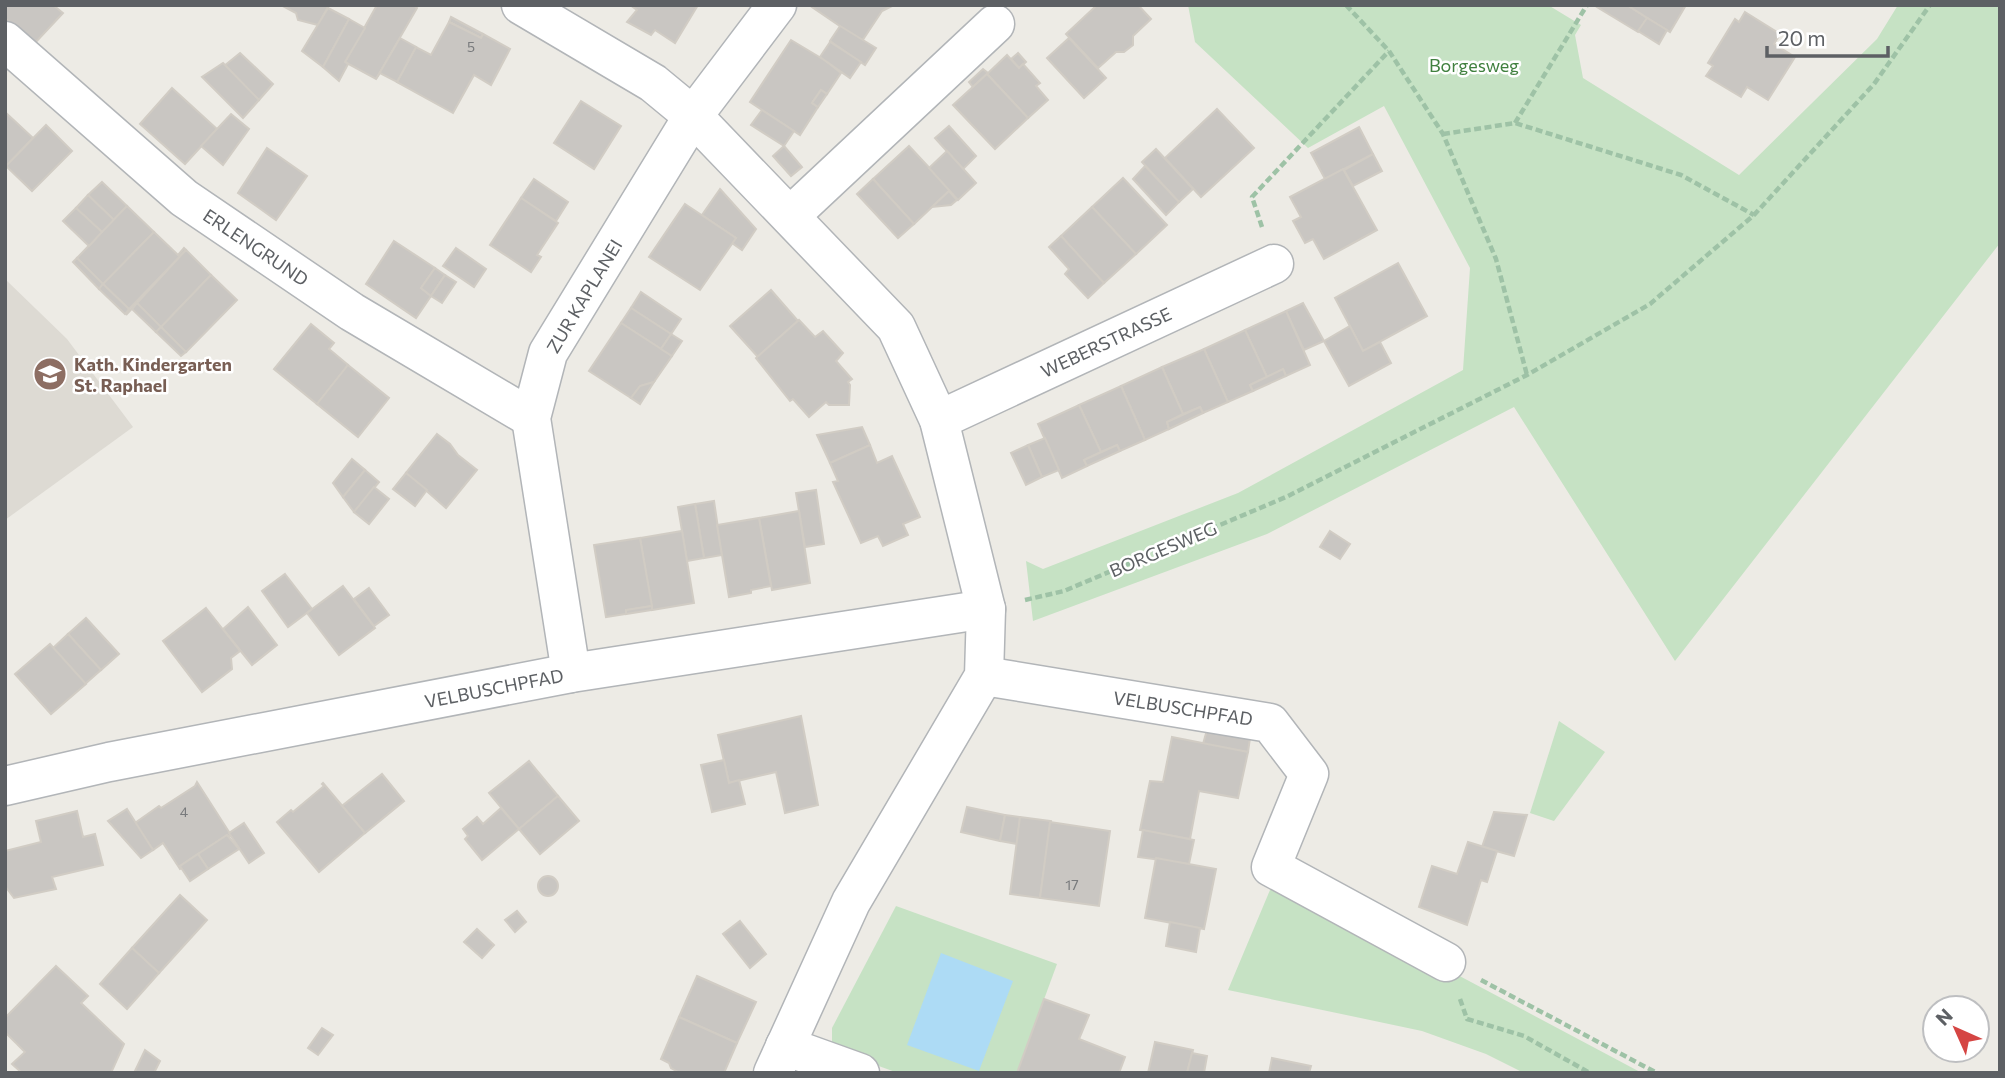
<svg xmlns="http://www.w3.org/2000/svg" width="2005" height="1078" font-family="Commissioner,sans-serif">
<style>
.education{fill:#dddad3}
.green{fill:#c6e2c4}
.water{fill:#addbf5}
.building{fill:#c9c6c2;stroke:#d1ccc4;stroke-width:2}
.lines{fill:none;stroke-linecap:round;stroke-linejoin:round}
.minor-casing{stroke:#b2b5b8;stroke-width:41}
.path{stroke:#9ec2a6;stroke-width:4.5;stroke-dasharray:7 3.5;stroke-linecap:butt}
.minor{stroke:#fff;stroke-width:38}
.labels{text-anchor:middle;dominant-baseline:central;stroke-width:5;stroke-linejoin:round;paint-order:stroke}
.number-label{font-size:14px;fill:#787a7c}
.park-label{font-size:18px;fill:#40803f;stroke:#fff}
.street-label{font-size:18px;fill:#5d6064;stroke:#fff}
.education-label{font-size:18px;font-weight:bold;fill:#785e54;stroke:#fff;text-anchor:start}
</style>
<rect width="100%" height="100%" fill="#edebe5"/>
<polygon class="education" points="5,279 67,339 133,427 5,520"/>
<g class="green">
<polygon points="1188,5 1548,5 1581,25 1575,35 1583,78 1739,175 1877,39 1898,5 2000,5 2000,243 1675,661 1514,407 1267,534 1033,621 1026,561 1043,569 1238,493 1463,370 1470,268 1384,106 1308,148 1195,42"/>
<polygon points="1559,721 1605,752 1554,821 1530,813"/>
<polygon points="1275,878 1642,1073 1524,1073 1486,1054 1422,1031 1228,990"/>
<polygon points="896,906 1057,964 1017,1073 898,1073 843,1053 832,1043 832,1028"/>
</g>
<polygon class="water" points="941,953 1013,981 979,1071 907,1045"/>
<g class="building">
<polygon points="5,5 53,5 63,13 33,45 5,18"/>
<polygon points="281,5 329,5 318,25 298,20 296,13"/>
<polygon points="377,5 413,5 417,8 376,79 345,62"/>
<polygon points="630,5 698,5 675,43 655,30 651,35 627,22 637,10"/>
<polygon points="814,5 894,5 882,11 862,41 812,7"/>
<polygon points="1097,5 1138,5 1151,19 1133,36 1133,45 1124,52 1116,52 1098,68 1066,34"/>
<polygon points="1599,5 1627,5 1647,18 1638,32 1597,7"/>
<polygon points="1627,5 1686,5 1670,32"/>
<polygon points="328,8 349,19 323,67 302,51"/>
<polygon points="1745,12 1780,34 1774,44 1795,57 1768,100 1747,87 1741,97 1706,76 1713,66 1708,63 1735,19 1739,22"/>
<polygon points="451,17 483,34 481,38 449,22"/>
<polygon points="1647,18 1667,30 1659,44 1638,31"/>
<polygon points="349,19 365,28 345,62 348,64 339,81 323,67"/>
<polygon points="449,22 481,38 483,34 510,49 491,85 474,75 453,113 397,82 416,47 431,55"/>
<polygon points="840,26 876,48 865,65 830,41"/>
<polygon points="400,38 416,47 397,82 380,73 376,79"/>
<polygon points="1069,38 1106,78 1084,98 1047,58"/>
<polygon points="791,40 826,61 841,73 827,94 821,90 812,103 818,107 800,135 750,102"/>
<polygon points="830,42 861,62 850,78 820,57"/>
<polygon points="240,53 273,84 259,100 224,66"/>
<polygon points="1018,53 1026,62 1019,68 1011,59"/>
<polygon points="1007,55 1019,68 1023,64 1040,83 1036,86 1048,100 1028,118 987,74"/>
<polygon points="223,63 259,100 243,118 202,77"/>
<polygon points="983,69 988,73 973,87 969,82"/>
<polygon points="987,74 1028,118 995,149 953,105"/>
<polygon points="172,88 217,129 185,164 140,124"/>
<polygon points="821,90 827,94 818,107 812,103"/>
<polygon points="581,101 621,126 594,169 554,143"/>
<polygon points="1217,109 1254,148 1201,197 1165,158"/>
<polygon points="762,110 794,131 784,146 751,125"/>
<polygon points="5,112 33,138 6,166 5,165"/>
<polygon points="231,114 249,129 223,165 201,146"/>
<polygon points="46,125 72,151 32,191 6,166"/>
<polygon points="949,126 976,156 963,169 935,138"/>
<polygon points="1359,127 1373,154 1325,179 1311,153"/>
<polygon points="784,146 802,167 791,176 773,156"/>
<polygon points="909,146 950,190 914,224 873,179"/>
<polygon points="267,148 307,176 276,220 238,193"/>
<polygon points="1156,149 1193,189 1179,202 1142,162"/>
<polygon points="947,151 976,183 958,200 929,168"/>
<polygon points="1373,154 1382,171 1353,186 1344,170"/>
<polygon points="1145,166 1179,202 1166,215 1133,179"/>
<polygon points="1343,169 1377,230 1324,259 1313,239 1305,243 1293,221 1301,217 1290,197"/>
<polygon points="1123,178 1167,225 1136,254 1092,207"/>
<polygon points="534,179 568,202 556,221 521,198"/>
<polygon points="873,179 914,224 898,238 857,194"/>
<polygon points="102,182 127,206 114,220 88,195"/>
<polygon points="720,189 756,229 742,250 732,243 736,238 702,215"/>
<polygon points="949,191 957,200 951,205 932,207"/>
<polygon points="88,195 114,220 102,232 76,208"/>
<polygon points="521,198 558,223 537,255 541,257 531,272 490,245"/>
<polygon points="685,204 736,238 700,290 649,257"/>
<polygon points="127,206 154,232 103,284 77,258"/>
<polygon points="1092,207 1136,254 1104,283 1061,236"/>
<polygon points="76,208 102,232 89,246 63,221"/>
<polygon points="154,232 178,255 184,248 186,250 129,309 103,284"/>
<polygon points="1061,236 1104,283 1088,298 1065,274 1069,269 1049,247"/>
<polygon points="394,241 435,268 421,288 431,296 416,318 366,284"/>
<polygon points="456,248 486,269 474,287 443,266"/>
<polygon points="186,250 211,275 161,327 137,303 126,315"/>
<polygon points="77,258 103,284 99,289 73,262"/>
<polygon points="1398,263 1427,316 1363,351 1335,298"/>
<polygon points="435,268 445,275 431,296 421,288"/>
<polygon points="211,275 237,300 186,352 161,327"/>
<polygon points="445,275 456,282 442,303 431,296"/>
<polygon points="103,284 129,309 125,314 99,289"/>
<polygon points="771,290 798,321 758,357 730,326"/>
<polygon points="641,292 681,319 671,334 631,308"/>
<polygon points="137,303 161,327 156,332 132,309"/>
<polygon points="1303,303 1324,341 1304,350 1286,311"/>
<polygon points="631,308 671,334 661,349 621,323"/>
<polygon points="1286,311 1310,365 1286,376 1283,369 1267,377 1245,330"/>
<polygon points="799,320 815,337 823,331 843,353 836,361 852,379 848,382 850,385 849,405 829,405 826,402 809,417 793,399 790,401 756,358"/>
<polygon points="621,323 672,356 654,382 640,386 631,398 589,371"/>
<polygon points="311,324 334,343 329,349 348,365 317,404 274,369"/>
<polygon points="1350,326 1363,351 1380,342 1391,363 1349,386 1324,341"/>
<polygon points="161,327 186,352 181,356 156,332"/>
<polygon points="1245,330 1267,377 1250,385 1253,391 1228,402 1204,349"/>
<polygon points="671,334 682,341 672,356 661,349"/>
<polygon points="1204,349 1228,402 1203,413 1200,407 1183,414 1162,367"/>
<polygon points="348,365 389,398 358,437 317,404"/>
<polygon points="1162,367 1183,414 1167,422 1169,429 1145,440 1121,386"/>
<polygon points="1283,369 1286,376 1253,391 1250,385"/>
<polygon points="654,382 640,404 631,398 640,386"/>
<polygon points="1121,386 1145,440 1120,451 1117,445 1101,452 1079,405"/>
<polygon points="1079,405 1101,452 1084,460 1087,466 1062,478 1038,424"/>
<polygon points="1200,407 1203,413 1169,429 1167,422"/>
<polygon points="862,427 870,445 830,463 817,435"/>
<polygon points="437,434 450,444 458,455 477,470 446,508 406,473"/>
<polygon points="1045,438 1059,470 1042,477 1028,445"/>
<polygon points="870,445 877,463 892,456 920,517 903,524 908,535 883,546 878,536 861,543 833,482 838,481 830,463"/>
<polygon points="1028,445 1042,477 1026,485 1011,453"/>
<polygon points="1117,445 1120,451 1087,466 1084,460"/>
<polygon points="352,459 365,470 343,497 333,483"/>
<polygon points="365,470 379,482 354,512 343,497"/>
<polygon points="406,473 427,490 415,506 393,489"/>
<polygon points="374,487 389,499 369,524 354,512"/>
<polygon points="816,490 824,544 805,547 796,493"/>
<polygon points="714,501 722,555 704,558 695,504"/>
<polygon points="695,504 704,558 687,561 678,507"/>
<polygon points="799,511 810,583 772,590 759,518"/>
<polygon points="759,518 771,586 751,590 751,593 729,597 717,525"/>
<polygon points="682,531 694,603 652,610 640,538"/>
<polygon points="1330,531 1350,544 1340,559 1320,547"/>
<polygon points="640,538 652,606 626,610 626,614 606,617 594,545"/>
<polygon points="285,574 312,609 288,627 262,591"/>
<polygon points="343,586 375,628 339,655 307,613"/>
<polygon points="369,588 389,615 374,626 354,599"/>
<polygon points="652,606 652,610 626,614 626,610"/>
<polygon points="248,607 277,645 252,665 223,629"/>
<polygon points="206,608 240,651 231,658 232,669 202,692 163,641"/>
<polygon points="86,618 119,654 101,670 68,634"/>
<polygon points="68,634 101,670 85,684 53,648"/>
<polygon points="50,644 86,684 51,714 15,674"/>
<polygon points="801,716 818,805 785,813 776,772 729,783 718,735"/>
<polygon points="1207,730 1250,738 1248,752 1203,744"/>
<polygon points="1172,737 1248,752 1238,798 1199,791 1190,839 1140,830 1150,781 1163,782"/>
<polygon points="724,760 729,783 739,780 745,804 712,812 701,765"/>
<polygon points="529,761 558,796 519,829 489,793"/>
<polygon points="382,774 404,801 365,833 342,806"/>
<polygon points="197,782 231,835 229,837 227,835 198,854 180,866 182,868 180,869 163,843 153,850 135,823 159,806 161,808 195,786"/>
<polygon points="323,783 365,833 319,872 277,822 291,810 293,812 324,786 322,784"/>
<polygon points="558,796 579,821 540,854 519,829"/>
<polygon points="967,807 1005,815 1000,841 961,832"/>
<polygon points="501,808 519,829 482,860 465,839 468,836 463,829 477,817 483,824"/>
<polygon points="127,809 153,850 141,858 108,821"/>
<polygon points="77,811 83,837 95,834 103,865 52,877 56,889 14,898 5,886 5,851 41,842 36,821"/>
<polygon points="1494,812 1527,815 1514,856 1482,847"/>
<polygon points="1005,815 1020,817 1017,844 1000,841"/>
<polygon points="1020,817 1051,821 1040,898 1010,894"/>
<polygon points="1050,822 1110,831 1099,906 1040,898"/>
<polygon points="244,823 264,853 249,863 229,833"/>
<polygon points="1143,830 1194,840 1189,864 1138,857"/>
<polygon points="227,835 239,849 208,869 198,854"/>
<polygon points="1468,842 1497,851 1487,882 1481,880 1467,925 1419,907 1432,866 1457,874"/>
<polygon points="198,854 208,869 190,881 180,866"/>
<polygon points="1156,858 1216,869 1204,929 1145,918"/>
<circle cx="548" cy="886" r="10"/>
<polygon points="180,895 207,920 159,973 132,948"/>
<polygon points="517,911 526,922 515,932 505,920"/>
<polygon points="740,921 766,954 750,968 723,934"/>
<polygon points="1170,922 1200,928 1196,952 1166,946"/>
<polygon points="477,929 494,945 482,958 464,942"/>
<polygon points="132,948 159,973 127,1009 100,984"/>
<polygon points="56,966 88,996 81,1003 124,1044 111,1073 22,1073 12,1064 25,1052 5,1032 5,1018"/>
<polygon points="697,976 756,1002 737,1043 679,1017"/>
<polygon points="1044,999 1089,1015 1079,1039 1125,1057 1119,1073 1017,1073"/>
<polygon points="679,1017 737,1043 724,1073 680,1073 671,1068 669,1063 661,1059"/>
<polygon points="322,1028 333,1035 318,1055 308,1048"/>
<polygon points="1155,1042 1193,1050 1187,1073 1148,1073"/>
<polygon points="145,1050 160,1061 154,1073 134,1073"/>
<polygon points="1192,1053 1207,1056 1204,1073 1187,1073"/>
<polygon points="1272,1058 1311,1066 1309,1073 1269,1073"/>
</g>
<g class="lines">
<defs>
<g id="minor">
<polyline points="521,5 653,83 693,116 896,327 939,420 986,609 984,676 851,902 773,1073"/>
<polyline points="5,41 184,198 352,312 531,418"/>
<polyline points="790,216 995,24"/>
<polyline points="939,420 1274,264"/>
<polyline points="571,673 531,418 548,353 693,116 777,5"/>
<polyline points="984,676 1270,723 1309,774 1271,867 1446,962"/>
<polyline points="5,786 109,762 571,673 986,609"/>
<polyline points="785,1046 860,1073"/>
</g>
</defs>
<use href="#minor" class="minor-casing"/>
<g class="path">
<polyline points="1346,5 1389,51 1443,134 1496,259 1527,375"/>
<polyline points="1515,123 1587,5"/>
<polyline points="1443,134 1515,123 1681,175 1754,215"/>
<polyline points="1262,227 1252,197 1389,51"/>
<polyline points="1025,600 1064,591 1286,497 1527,375 1650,304 1754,215 1874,84 1930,5"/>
<polyline points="1481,980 1657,1073"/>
<polyline points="1460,999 1467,1019 1524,1036 1590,1073"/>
</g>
<use href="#minor" class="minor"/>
</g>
<defs>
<symbol id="school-disc" viewBox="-11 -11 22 22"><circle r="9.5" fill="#8d6e63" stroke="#fff"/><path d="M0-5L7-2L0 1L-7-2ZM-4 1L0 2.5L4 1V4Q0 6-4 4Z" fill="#fff"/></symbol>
</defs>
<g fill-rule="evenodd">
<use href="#school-disc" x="31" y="355" width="38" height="38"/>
</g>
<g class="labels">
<g class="number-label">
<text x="471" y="46">5</text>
<text x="184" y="811">4</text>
<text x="1072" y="884">17</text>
</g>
<g class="park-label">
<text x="1474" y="65">Borgesweg</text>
</g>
<g class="street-label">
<text transform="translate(256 247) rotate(34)">ERLENGRUND</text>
<text transform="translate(584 296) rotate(-59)">ZUR KAPLANEI</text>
<text transform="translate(1106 342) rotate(-25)">WEBERSTRASSE</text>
<text transform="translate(1163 549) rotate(-23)">BORGESWEG</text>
<text transform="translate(494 688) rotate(-11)">VELBUSCHPFAD</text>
<text transform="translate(1183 708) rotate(9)">VELBUSCHPFAD</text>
</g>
<g class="education-label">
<text x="74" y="364">Kath. Kindergarten<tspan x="74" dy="21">St. Raphael</tspan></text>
</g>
</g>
<rect width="2005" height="1078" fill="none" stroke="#5d6064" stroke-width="14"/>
<g transform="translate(1956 1029) rotate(315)"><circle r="33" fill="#ffffff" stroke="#bebfc1" stroke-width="2"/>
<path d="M0-5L12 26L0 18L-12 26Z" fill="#d54543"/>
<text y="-10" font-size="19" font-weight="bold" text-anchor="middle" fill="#5d6064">N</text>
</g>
<path d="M1767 46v10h121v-10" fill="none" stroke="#5d6064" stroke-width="3.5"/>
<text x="1778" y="46" font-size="21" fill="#5d6064" stroke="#ffffff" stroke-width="5" paint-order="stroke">20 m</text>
</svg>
